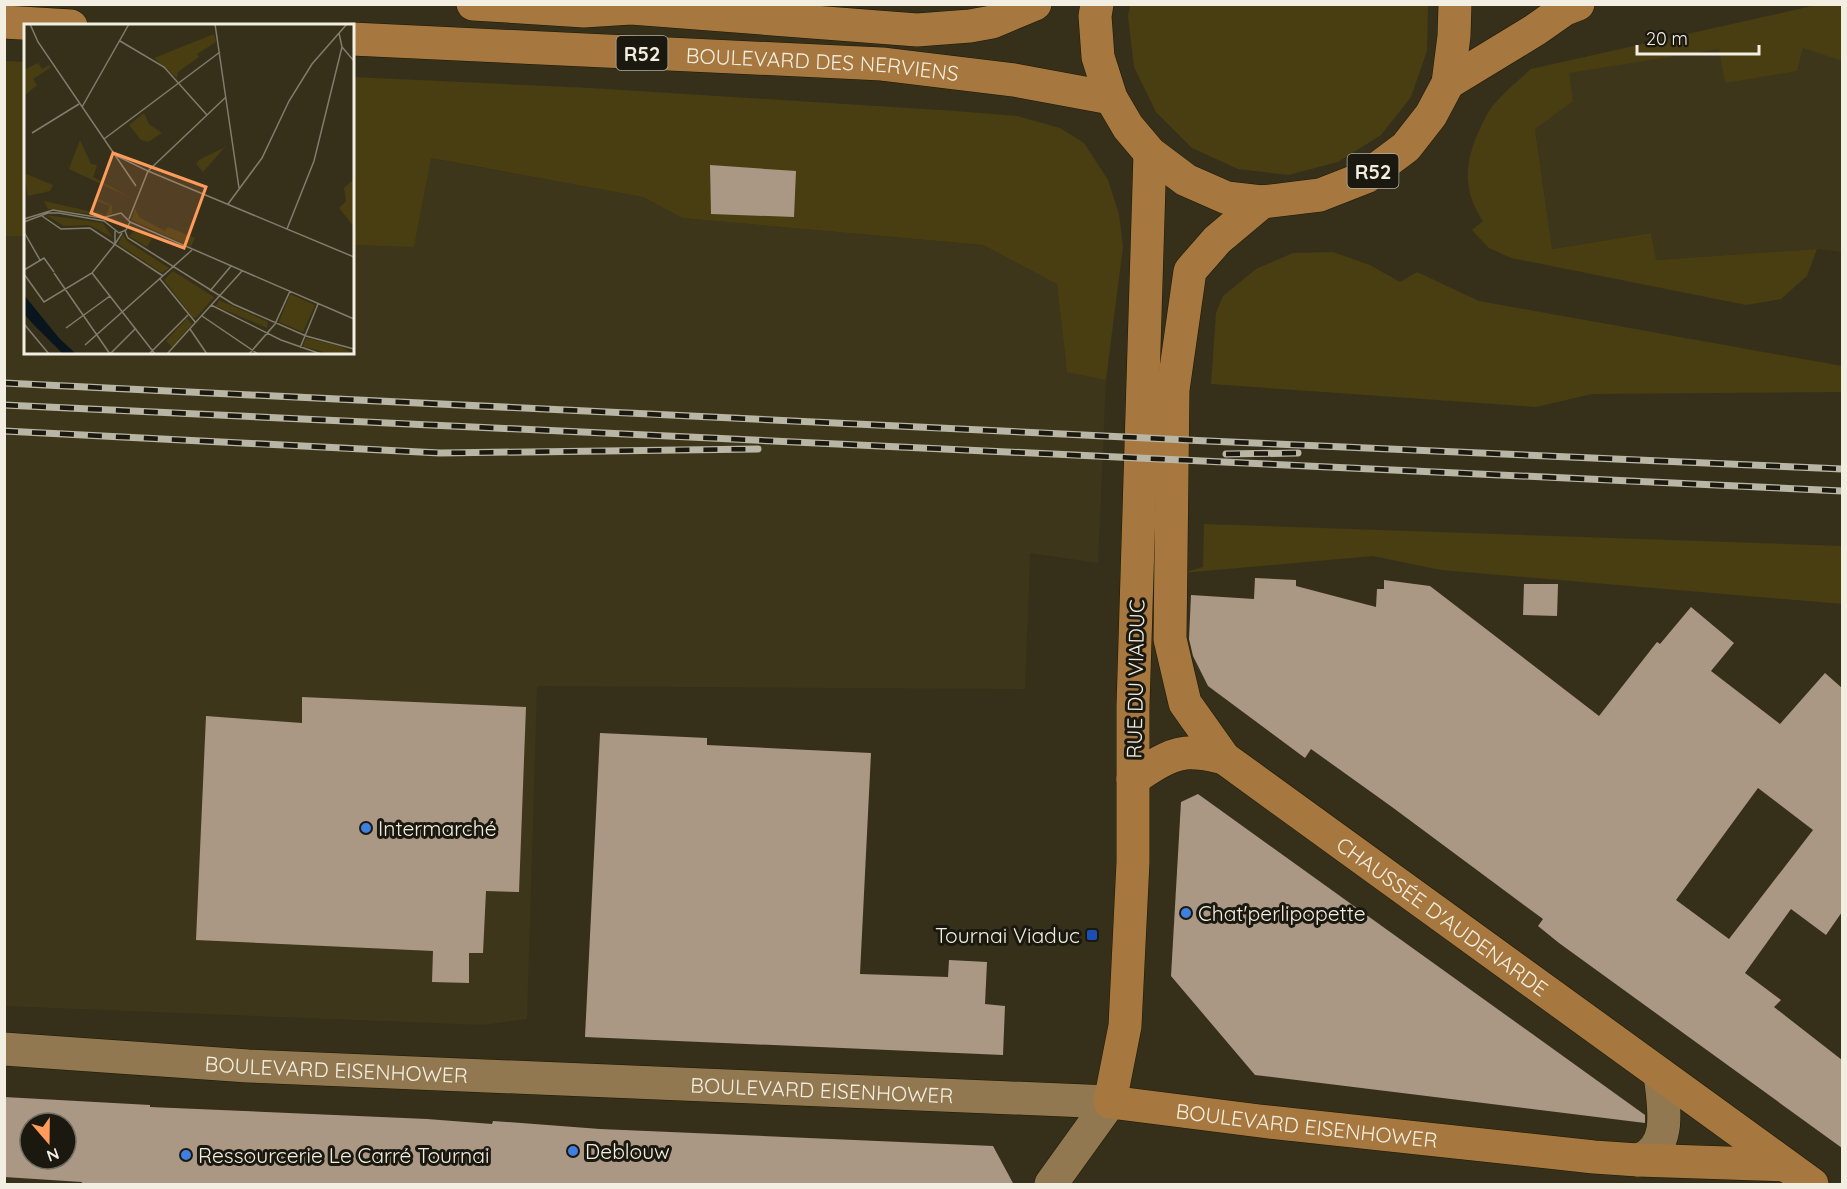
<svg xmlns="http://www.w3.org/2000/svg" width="1847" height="1189" font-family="Quicksand,sans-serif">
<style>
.built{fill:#3e361a}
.green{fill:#493d12}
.building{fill:#aa9884;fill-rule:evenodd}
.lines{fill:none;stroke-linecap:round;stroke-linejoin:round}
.secondary-casing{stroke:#1d1704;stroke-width:34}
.primary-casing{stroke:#1d1704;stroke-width:34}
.secondary{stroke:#927850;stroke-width:33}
.primary{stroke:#a6783f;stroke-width:33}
.rail-casing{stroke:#bab6a6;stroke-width:7}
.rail{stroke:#1a180f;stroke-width:4.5;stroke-dasharray:14;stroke-linecap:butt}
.shop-dot{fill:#3f7fe0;stroke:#1a180f;stroke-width:2}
.transit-dot{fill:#1a4fb4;stroke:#1a180f;stroke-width:2}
.labels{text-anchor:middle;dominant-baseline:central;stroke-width:6;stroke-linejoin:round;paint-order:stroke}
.shield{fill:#1a180f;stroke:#b1aea3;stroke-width:1.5}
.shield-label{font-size:20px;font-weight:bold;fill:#f2efe2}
.street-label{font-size:21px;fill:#f2efe2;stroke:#1a180f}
.poi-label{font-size:21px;fill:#f2efe2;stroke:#1a180f;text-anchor:start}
.inset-road{fill:none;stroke:#817c6b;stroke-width:1.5}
.view{fill:#ff9b5b;fill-opacity:0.15;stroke:#ff9b5b;stroke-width:3}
.inset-edge{fill:none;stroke:#f2efe2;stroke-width:3}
</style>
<rect width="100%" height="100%" fill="#36301b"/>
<g class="built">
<polygon points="1821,5 1842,5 1842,252 1817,249 1655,260 1651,233 1552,249 1535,129 1531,69"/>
<polygon points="430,158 643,197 682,218 983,245 1057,284 1067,371 1106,380 1098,563 1030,553 1025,689 537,686 527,1019 483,1025 5,1006 4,236 25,236 26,352 352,352 353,245 414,247"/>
</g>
<g class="green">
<path d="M 1821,4 L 1842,5 L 1842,61 L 1803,48 L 1797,71 L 1725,83 L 1719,49 L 1569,73 L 1573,101 L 1535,129 L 1552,249 L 1651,233 L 1656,260 L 1817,249 L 1807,276 L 1781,299 L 1746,305 L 1511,258 L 1489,248 L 1472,230 L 1483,221 C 1463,192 1464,165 1478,133 C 1483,122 1488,110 1497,101 C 1507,89 1520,79 1531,69 Z"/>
<polygon points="1130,5 1428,5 1427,51 1411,97 1381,135 1338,162 1288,175 1238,169 1192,148 1156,112 1134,67 1128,16"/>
<polygon points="5,61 25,62 25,236 5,236"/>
<polygon points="353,77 591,88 956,111 1017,116 1060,128 1084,143 1108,180 1119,214 1123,247 1106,380 1067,372 1057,284 983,245 682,218 643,197 431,158 414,247 353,245"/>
<polygon points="1333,252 1370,265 1400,282 1417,272 1479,301 1842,366 1842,392 1592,394 1536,407 1211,384 1216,313 1223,296 1256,269 1293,253"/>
<polygon points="1204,524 1842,546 1842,604 1441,570 1373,556 1182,573 1203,567"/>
</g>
<g class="building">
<polygon points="710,165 796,171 794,217 711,214"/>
<path d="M 1255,578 L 1296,580 L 1296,586 L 1376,607 L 1377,589 L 1384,589 L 1384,580 L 1430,586 L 1599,716 L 1657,642 L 1660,644 L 1691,607 L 1734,643 L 1711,671 L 1780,724 L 1825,673 L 1842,688 L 1842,912 L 1826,935 L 1791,909 L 1745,973 L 1781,1000 L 1774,1007 L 1842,1060 L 1842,1148 L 1559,943 L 1538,926 L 1543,919 L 1392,807 L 1311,749 L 1305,758 L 1208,686 L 1193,656 L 1189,639 L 1191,595 L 1254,599 ZM 1758,788 L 1813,830 L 1729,939 L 1676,900 Z"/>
<polygon points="1524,584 1558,584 1557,616 1523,615"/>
<polygon points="302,697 526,707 519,892 486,891 483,953 469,953 469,983 432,982 433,951 196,940 206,716 302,723"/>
<polygon points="600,733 707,738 707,745 871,753 860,974 948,977 949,960 987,962 985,1004 1005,1006 1003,1055 585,1037"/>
<polygon points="1198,794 1645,1115 1645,1123 1255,1075 1171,976 1181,802"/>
<path d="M 4,1097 L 150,1105 L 150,1107 L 427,1119 L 492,1124 L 493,1121 L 600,1129 L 993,1146 L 1014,1185 L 81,1185 L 82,1182 L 4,1177 ZM 30,1123 L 66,1123 L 66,1159 L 30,1159 Z"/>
</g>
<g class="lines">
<defs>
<g id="secondary">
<path id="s1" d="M 4,1049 L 248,1066 L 1110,1102"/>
<path d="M 1638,1160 C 1674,1149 1663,1103 1660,1074"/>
<polyline points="1051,1184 1110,1102"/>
</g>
<g id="primary">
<polyline points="473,4 584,11 631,8 917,30 970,26 992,22 1035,4"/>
<polyline points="1097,4 1095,16 1098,57 1111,98 1128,127 1150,153 1186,180 1227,198 1262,202 1320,195 1366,177 1406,147 1431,115 1448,83 1454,36 1455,4"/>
<polyline points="4,22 71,26"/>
<path id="s2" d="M 352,39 L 882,64 L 1014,80 L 1111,98"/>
<polyline points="1448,83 1535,30 1565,9 1578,4"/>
<path id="s3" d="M 1150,153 L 1133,706 L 1133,862 L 1125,1026 L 1110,1102 L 1260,1121 L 1594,1157 L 1638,1160 L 1784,1165"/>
<path id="s4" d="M 1262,202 L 1217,240 L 1190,271 L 1173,390 L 1170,639 L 1185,703 L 1224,758 L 1812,1184"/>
<path d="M 1133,779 C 1151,767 1172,751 1195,753 C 1205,753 1215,756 1224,758"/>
</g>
</defs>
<use href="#secondary" class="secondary-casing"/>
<use href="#primary" class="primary-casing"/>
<use href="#secondary" class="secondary"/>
<use href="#primary" class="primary"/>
<defs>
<g id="rail">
<polyline points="4,383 1208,441 1842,469"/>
<polyline points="4,405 1842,491"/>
<polyline points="4,431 440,453 758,449"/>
<polyline points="1226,454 1298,453"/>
</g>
</defs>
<use href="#rail" class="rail-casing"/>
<use href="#rail" class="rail"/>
</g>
<g class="shop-dot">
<circle cx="366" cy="828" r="6"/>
<circle cx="1186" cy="913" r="6"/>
<circle cx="573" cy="1151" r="6"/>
<circle cx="186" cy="1155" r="6"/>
</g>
<rect class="transit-dot" x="1086" y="929" width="12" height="12" rx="3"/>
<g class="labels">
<g class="shield">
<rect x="616.5" y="36" width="51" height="34" rx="4.5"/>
<rect x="1347.5" y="154" width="51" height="34" rx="4.5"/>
</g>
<g class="shield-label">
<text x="642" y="53">R52</text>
<text x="1373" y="171">R52</text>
</g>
<g class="street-label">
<text stroke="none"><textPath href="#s2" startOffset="471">BOULEVARD DES NERVIENS</textPath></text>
<text transform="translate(1135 679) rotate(-89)">RUE DU VIADUC</text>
<text stroke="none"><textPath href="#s4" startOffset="872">CHAUSSÉE D'AUDENARDE</textPath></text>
<text stroke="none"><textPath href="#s1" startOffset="333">BOULEVARD EISENHOWER</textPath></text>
<text stroke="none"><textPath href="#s1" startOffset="819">BOULEVARD EISENHOWER</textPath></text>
<text stroke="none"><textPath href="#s3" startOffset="1149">BOULEVARD EISENHOWER</textPath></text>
</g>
<g class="poi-label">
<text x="378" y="828">Intermarché</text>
<text x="1198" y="913">Chat'perlipopette</text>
<text x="1080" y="935" text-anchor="end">Tournai Viaduc</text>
<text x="585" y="1151">Deblouw</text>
<text x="198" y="1155">Ressourcerie Le Carré Tournai</text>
</g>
</g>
<g transform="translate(24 24)">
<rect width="330" height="330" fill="#36301b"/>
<path d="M 190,10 L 192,18 L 173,30 L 175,33 L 154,48 L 153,54 L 130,34 ZM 14,39 L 18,45 L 25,41 L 27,43 L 9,55 L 13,61 L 0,72 L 0,46 ZM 120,89 L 125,100 L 138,109 L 124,118 L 117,116 L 105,101 ZM 56,116 L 67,140 L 73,141 L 69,153 L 109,175 L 45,145 ZM 201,123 L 179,148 L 172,140 L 175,136 ZM 0,149 L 29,161 L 26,167 L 4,172 ZM 330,155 L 330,203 L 315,184 L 322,177 L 320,164 ZM 75,175 L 88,182 L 88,189 L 84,192 L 24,185 L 20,177 L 82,191 L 86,182 L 73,177 ZM 111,184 L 115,193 L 141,207 L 144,203 L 171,214 L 167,223 L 108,196 ZM 22,191 L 79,199 L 89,214 L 65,201 L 40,202 ZM 111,206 L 128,215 L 123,223 L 105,212 ZM 99,210 L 103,217 L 145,244 L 138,249 L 94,220 ZM 149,247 L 190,273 L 173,293 L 169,294 L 140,256 ZM 266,270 L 291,281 L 279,308 L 255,298 ZM 195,276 L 244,298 L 243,304 L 192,282 ZM 163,294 L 168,300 L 148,323 L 142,317 ZM 282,314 L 315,322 L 330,330 L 306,330 L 279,322 Z" fill="#493d12"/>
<path d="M 0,271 L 35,314 L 52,330 L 39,330 L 10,301 L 0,290 Z" fill="#08151c"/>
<path class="inset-road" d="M 6,0 L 14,18 L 112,162M 191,0 L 215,164M 96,17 L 140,43 L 183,91M 318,23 L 330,37M 58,83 L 105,0M 8,109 L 55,80M 80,115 L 196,28M 93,132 L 124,147 L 105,195M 124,147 L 330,233M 124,147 L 202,73M 204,180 L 238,134 L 265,77 L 288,40 L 323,0M 18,192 L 37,205 L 66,204 L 139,252M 0,195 L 29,186 L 78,194 L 97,189 L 106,198 L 102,206 L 95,209 L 80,197 L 35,189 L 24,189 L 0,198M 106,198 L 330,295M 263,205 L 290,137 L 318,23 L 315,9M 91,207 L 91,220 L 98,209M 101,207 L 104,214 L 209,280 L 282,312 L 330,325M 0,208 L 16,236M 0,246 L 20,234 L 30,248M 30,249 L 86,330M 68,249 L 131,330M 0,250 L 20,278 L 68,249 L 91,220M 136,255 L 172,299M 186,267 L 207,242M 187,281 L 257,316 L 297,330M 178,292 L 234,330M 0,300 L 25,330M 42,304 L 86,272M 166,305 L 183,330M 61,321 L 168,226M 276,324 L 294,280M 86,330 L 112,304M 125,330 L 164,291M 143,330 L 218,247M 225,330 L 251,300 L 266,267"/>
<path class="view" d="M 89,129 L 182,163 L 160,224 L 67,189 Z"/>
<rect width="330" height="330" class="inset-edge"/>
</g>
<rect width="1847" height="1189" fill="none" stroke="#f2efe2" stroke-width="12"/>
<g transform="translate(48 1141) rotate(160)"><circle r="28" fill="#1a180f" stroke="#706e63" stroke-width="1.5"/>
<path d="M0-4.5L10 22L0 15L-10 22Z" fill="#ff9b5b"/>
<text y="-9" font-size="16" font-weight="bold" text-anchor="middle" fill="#f2efe2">N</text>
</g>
<path d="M1637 45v9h122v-9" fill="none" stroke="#f2efe2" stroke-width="3"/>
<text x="1646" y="45" font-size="18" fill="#f2efe2" stroke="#1a180f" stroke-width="4.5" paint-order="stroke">20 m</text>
</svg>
